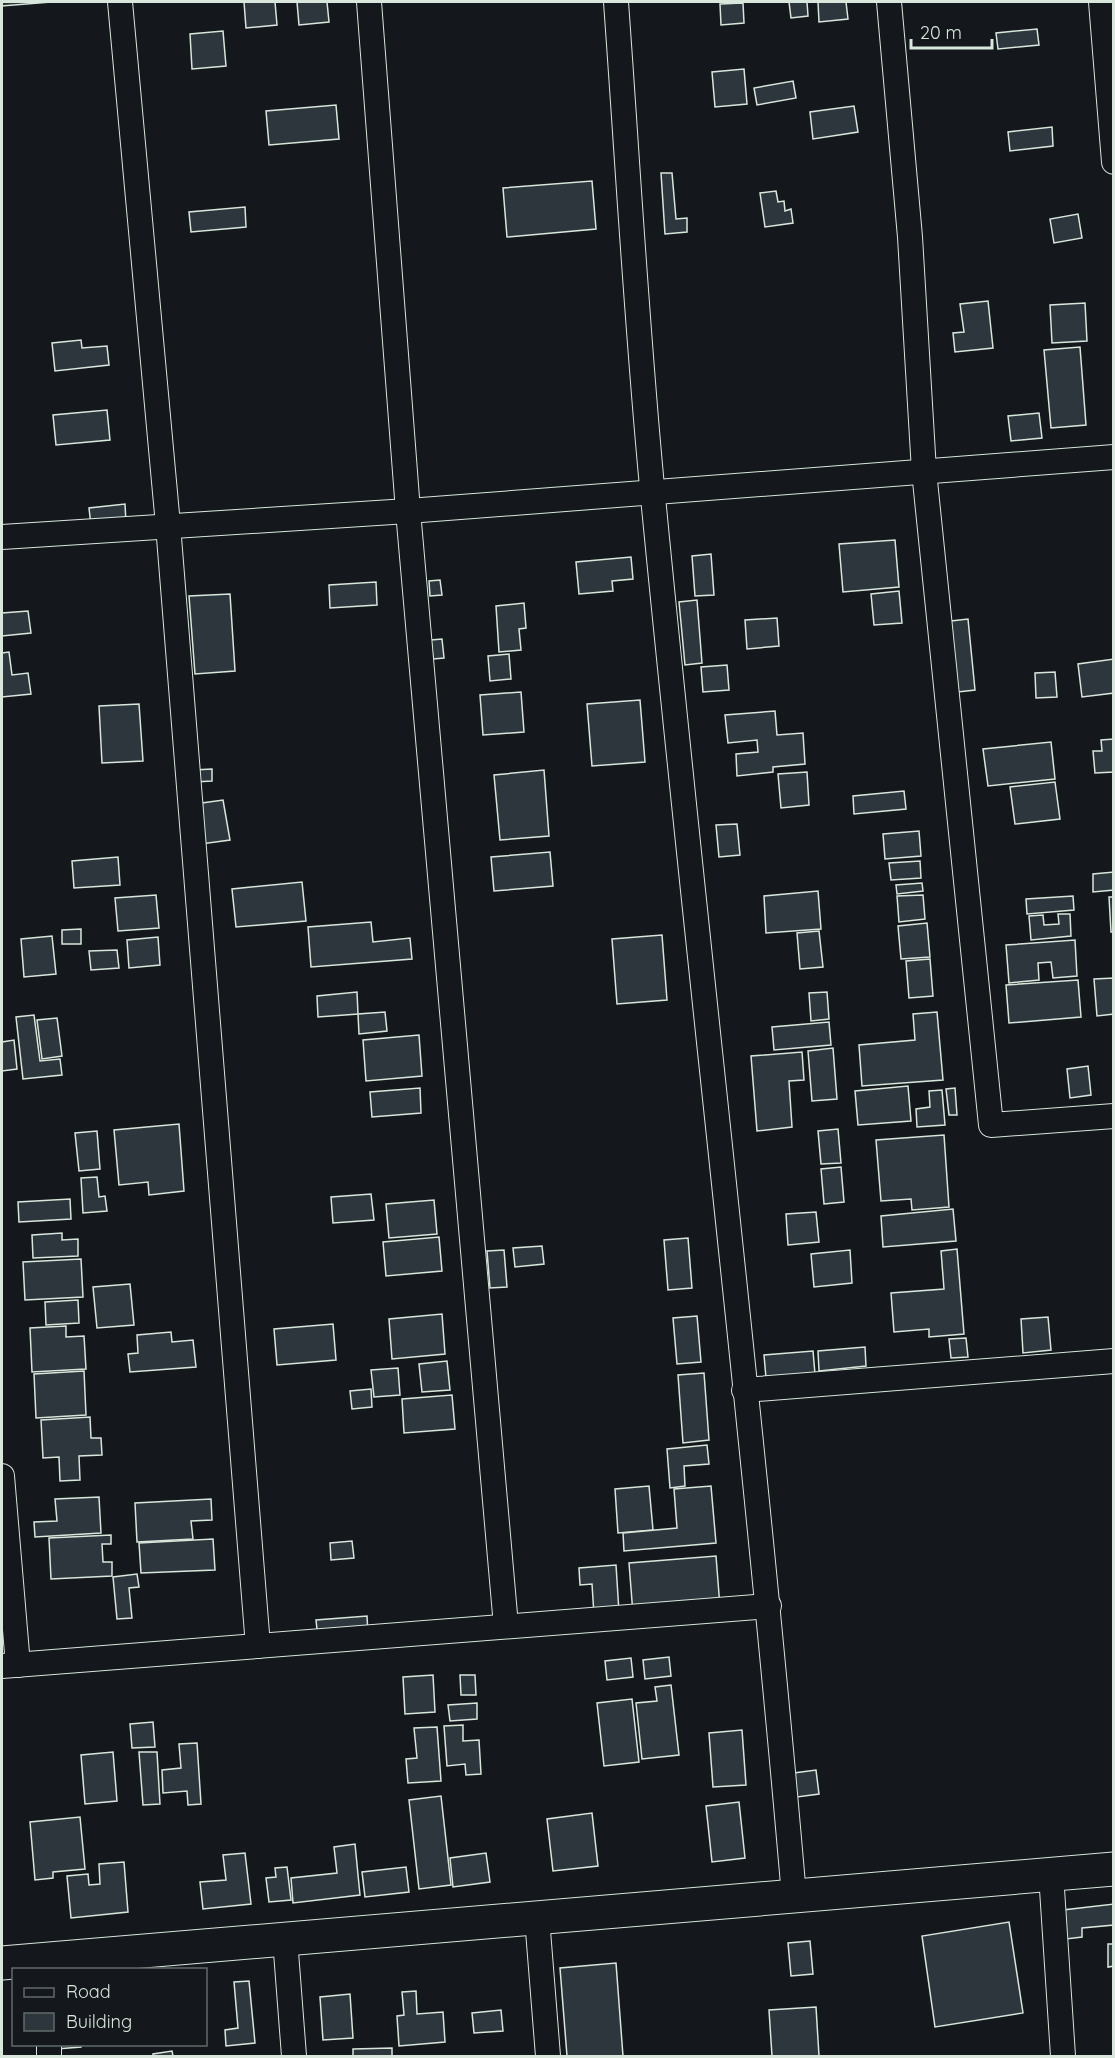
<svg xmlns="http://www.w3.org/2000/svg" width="1115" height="2058" font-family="Quicksand,sans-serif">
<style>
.building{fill:#2c363c;stroke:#d8e6dc;stroke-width:1.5}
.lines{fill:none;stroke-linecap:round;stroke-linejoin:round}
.street-casing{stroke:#d8e6dc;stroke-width:26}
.secondary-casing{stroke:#d8e6dc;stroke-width:35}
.street{stroke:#14181c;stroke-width:24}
.secondary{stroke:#14181c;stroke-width:33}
</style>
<rect width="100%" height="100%" fill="#14181c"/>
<g class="building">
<polygon points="2,2 51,2 2,6"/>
<polygon points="244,2 275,2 277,25 246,28"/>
<polygon points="297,2 327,2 329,22 299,25"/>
<polygon points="789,2 807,2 808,16 791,18"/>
<polygon points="818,2 846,2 848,19 819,22"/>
<polygon points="743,3 744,23 721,25 720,4"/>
<polygon points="1037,29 1039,45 998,49 996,33"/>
<polygon points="223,31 226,66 192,69 190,34"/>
<polygon points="744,69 747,104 715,107 712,72"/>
<polygon points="793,81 796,98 757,105 754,88"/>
<polygon points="336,105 339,139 269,145 266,111"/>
<polygon points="854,106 858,132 813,139 810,112"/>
<polygon points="1052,127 1053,146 1010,151 1008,132"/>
<polygon points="661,173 672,173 676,219 687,218 687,232 665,234"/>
<polygon points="592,181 596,229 507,237 503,188"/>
<polygon points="776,191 778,202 784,201 785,211 791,209 793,223 765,227 760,193"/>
<polygon points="245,207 246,227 191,232 189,212"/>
<polygon points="1078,214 1082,238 1054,243 1050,219"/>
<polygon points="988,301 993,348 955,352 953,333 964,332 960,304"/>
<polygon points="1085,303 1087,341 1052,343 1050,305"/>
<polygon points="81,340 82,348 107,346 109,365 55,371 52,343"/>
<polygon points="1080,347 1086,425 1051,428 1044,350"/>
<polygon points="107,410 110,440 56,445 53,415"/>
<polygon points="1039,413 1042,438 1011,441 1008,416"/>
<polygon points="125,504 126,523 91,526 89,508"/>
<polygon points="895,540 899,587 843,592 839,544"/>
<polygon points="711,554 714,595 695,596 692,556"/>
<polygon points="631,557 633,579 612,581 613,591 579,594 576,562"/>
<polygon points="440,580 442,595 430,596 429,581"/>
<polygon points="376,582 377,605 330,608 329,585"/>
<polygon points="899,591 902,623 874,625 871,594"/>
<polygon points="230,594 235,671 195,674 189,596"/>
<polygon points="697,600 702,663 685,665 679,602"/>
<polygon points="524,603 526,628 519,629 521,650 499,652 496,606"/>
<polygon points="28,611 31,633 2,636 2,613"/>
<polygon points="777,618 779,646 747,649 745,620"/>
<polygon points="968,619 975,690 958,692 951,621"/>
<polygon points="442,639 444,658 433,659 431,640"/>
<polygon points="9,652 12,675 28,673 31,694 2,697 2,653"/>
<polygon points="509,654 511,679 490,681 488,656"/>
<polygon points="1114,659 1114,693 1082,697 1078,664"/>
<polygon points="727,665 729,690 703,692 701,667"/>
<polygon points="1055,672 1057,697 1036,698 1035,673"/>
<polygon points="521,692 524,732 483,735 480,695"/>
<polygon points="640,700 645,762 592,766 587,704"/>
<polygon points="139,704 143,761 102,763 99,706"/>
<polygon points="775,711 777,735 803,733 805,764 773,767 773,772 737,776 736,754 758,752 757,740 728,743 725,715"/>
<polygon points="1114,739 1114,772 1095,773 1093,751 1102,751 1101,740"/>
<polygon points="1051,742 1055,779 988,786 983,749"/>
<polygon points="212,769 212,781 194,782 193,770"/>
<polygon points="544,770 549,836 500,840 494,775"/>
<polygon points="807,772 809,805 781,808 778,774"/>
<polygon points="1055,782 1060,819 1015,824 1010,787"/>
<polygon points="904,791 906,809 854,814 853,796"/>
<polygon points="223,800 230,840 201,844 195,804"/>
<polygon points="737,824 740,855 719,857 716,825"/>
<polygon points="919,831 921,856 885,859 883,834"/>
<polygon points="550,852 553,886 494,891 491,857"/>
<polygon points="118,857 120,885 74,888 72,861"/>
<polygon points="920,861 921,878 891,880 889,863"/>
<polygon points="1114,872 1114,890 1093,892 1093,874"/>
<polygon points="302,882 306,921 236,927 232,889"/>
<polygon points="922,883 923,891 897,894 896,885"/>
<polygon points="818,891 821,929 766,933 764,896"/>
<polygon points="156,895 159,928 118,931 115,898"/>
<polygon points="923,895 925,919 899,922 897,896"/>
<polygon points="1073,896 1074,910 1027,914 1026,899"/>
<polygon points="1109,897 1114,897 1114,932 1111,932"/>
<polygon points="1058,914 1070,914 1071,936 1031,940 1029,916 1043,915 1044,925 1059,924"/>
<polygon points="371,922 373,942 410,938 412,959 311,967 308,927"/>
<polygon points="927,923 930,957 901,959 898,926"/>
<polygon points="81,929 81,944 62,944 62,930"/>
<polygon points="819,931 823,967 800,969 797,933"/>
<polygon points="662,935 667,1000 617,1004 612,939"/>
<polygon points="52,936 56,974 24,977 21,939"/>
<polygon points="158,937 160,965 129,968 127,940"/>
<polygon points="1075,940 1077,976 1053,978 1051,962 1038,963 1039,980 1009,983 1006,945"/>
<polygon points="117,950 119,968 91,970 89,951"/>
<polygon points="930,959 933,996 909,998 906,961"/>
<polygon points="1114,978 1114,1014 1097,1016 1094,979"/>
<polygon points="1078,980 1081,1017 1009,1023 1006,985"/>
<polygon points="357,992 358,1014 318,1017 317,996"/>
<polygon points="827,992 829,1019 811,1021 809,993"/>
<polygon points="385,1012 387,1031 359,1034 358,1014"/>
<polygon points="937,1012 943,1080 862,1086 859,1045 915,1040 913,1014"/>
<polygon points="34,1015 40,1061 60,1059 62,1075 23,1079 16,1017"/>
<polygon points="57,1018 62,1056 42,1059 37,1020"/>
<polygon points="829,1022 831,1045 774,1050 772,1027"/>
<polygon points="419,1035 422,1076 366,1081 363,1040"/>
<polygon points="14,1040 17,1069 2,1071 2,1042"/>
<polygon points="833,1048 837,1099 812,1101 808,1051"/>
<polygon points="802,1052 804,1080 789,1081 792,1127 757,1131 751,1056"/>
<polygon points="1088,1066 1091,1095 1070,1098 1067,1069"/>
<polygon points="908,1086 911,1121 858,1125 855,1091"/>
<polygon points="420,1088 421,1113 372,1117 370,1092"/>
<polygon points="955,1088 957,1115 949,1115 946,1089"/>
<polygon points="942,1090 945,1125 917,1127 916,1109 930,1107 929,1091"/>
<polygon points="179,1124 184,1191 149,1195 148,1182 119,1185 114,1130"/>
<polygon points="838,1129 841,1163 821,1164 818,1131"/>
<polygon points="97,1131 100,1169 79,1171 75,1133"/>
<polygon points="944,1135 949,1207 912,1210 911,1199 881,1201 876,1140"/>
<polygon points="841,1167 844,1202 824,1204 821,1169"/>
<polygon points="97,1177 99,1197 105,1196 107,1211 83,1213 81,1178"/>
<polygon points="371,1194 374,1220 333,1223 331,1197"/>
<polygon points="70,1199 71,1219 19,1222 18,1202"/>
<polygon points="434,1200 437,1234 389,1238 386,1204"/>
<polygon points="953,1209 956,1241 883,1247 881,1216"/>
<polygon points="816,1212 819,1242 788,1245 786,1214"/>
<polygon points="62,1233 62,1240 78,1239 78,1256 33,1258 32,1235"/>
<polygon points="439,1237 442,1271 386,1276 383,1242"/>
<polygon points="688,1238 692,1288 668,1290 664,1240"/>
<polygon points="542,1246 544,1264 515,1267 513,1248"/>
<polygon points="957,1249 964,1334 929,1337 929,1329 894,1332 891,1293 944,1289 941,1251"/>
<polygon points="504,1250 507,1287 490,1288 487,1251"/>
<polygon points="850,1250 852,1283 814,1287 811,1254"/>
<polygon points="81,1259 83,1297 25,1300 23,1262"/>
<polygon points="130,1284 134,1325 97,1328 93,1287"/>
<polygon points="78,1300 79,1323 46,1325 45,1302"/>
<polygon points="442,1314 445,1354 392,1359 389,1319"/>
<polygon points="697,1316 701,1362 677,1364 673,1318"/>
<polygon points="1048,1317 1051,1350 1023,1353 1021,1319"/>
<polygon points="333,1324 336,1360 277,1365 274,1329"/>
<polygon points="66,1326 66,1337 84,1336 86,1369 32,1372 30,1328"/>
<polygon points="171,1332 172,1342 193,1340 196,1367 130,1372 128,1354 138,1353 137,1335"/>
<polygon points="966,1338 968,1357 951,1358 949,1339"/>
<polygon points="865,1347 866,1366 819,1371 818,1351"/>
<polygon points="813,1351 815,1374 766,1378 764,1355"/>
<polygon points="447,1361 450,1390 422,1392 419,1364"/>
<polygon points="398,1368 400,1395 374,1397 371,1370"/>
<polygon points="84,1371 86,1415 36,1418 34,1374"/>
<polygon points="704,1373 709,1440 683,1443 678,1375"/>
<polygon points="371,1389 372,1407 352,1409 350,1391"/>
<polygon points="452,1395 455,1429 404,1433 402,1399"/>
<polygon points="90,1417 91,1438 101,1438 102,1455 79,1456 80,1480 60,1481 59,1457 43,1458 41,1420"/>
<polygon points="707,1445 709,1464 684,1466 685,1486 670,1488 667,1449"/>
<polygon points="649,1486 653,1530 618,1533 615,1489"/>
<polygon points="711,1486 716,1543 624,1551 623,1533 677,1528 674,1489"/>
<polygon points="99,1497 101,1533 35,1537 34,1522 57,1521 55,1499"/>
<polygon points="211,1499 212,1520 191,1521 193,1539 137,1542 135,1503"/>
<polygon points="111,1535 111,1544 102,1544 103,1562 112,1562 112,1576 51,1579 49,1538"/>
<polygon points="213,1539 215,1570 141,1573 139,1543"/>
<polygon points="352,1541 354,1558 331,1560 330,1543"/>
<polygon points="716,1556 720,1607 633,1614 629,1563"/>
<polygon points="616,1565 619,1612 594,1615 592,1584 580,1585 579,1568"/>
<polygon points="137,1574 139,1587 129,1588 132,1618 117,1619 113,1577"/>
<polygon points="367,1616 368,1634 318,1639 316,1620"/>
<polygon points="669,1657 671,1676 645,1679 643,1660"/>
<polygon points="631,1658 633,1677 607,1680 605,1661"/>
<polygon points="433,1675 435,1712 405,1714 403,1677"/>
<polygon points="460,1675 475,1675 476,1695 461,1695"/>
<polygon points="671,1685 679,1755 642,1759 636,1703 657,1701 655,1687"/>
<polygon points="632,1699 639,1762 604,1766 597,1703"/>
<polygon points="477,1703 477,1719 450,1721 448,1705"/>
<polygon points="153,1722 155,1747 132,1748 130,1724"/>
<polygon points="463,1725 463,1741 479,1740 481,1774 466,1775 465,1764 447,1766 444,1726"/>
<polygon points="437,1727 441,1781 408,1783 406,1759 417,1758 414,1728"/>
<polygon points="742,1730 746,1785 713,1787 709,1733"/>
<polygon points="197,1743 201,1804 188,1805 187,1791 163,1793 162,1770 181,1768 179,1744"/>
<polygon points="113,1752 117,1801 85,1804 81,1755"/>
<polygon points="139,1752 157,1752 160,1804 143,1805"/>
<polygon points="816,1770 819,1794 797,1797 794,1773"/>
<polygon points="441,1796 451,1885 419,1889 409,1800"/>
<polygon points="739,1802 745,1858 712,1862 706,1806"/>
<polygon points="592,1813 598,1866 553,1871 547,1819"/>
<polygon points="80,1817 85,1869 53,1872 53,1878 35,1880 30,1822"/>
<polygon points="355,1844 360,1895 293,1903 291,1878 337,1873 334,1847"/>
<polygon points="245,1853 251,1904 203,1909 200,1882 226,1880 223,1855"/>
<polygon points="486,1853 490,1882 453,1887 450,1858"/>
<polygon points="124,1862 128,1912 71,1918 67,1876 88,1874 89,1885 100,1884 99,1864"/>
<polygon points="287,1867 291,1900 269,1902 266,1878 276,1877 275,1868"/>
<polygon points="406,1867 409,1892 365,1897 362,1872"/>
<polygon points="1114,1904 1114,1925 1082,1928 1082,1937 1066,1939 1063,1910"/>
<polygon points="1009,1922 1023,2013 935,2027 922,1936"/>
<polygon points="810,1941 813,1974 791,1976 788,1943"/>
<polygon points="1108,1944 1114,1944 1114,1966 1108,1967"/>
<polygon points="616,1963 623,2056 567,2056 560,1968"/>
<polygon points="249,1981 255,2043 226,2046 225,2030 238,2028 234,1982"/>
<polygon points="416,1991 417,2014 443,2012 445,2042 399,2046 397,2016 404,2015 402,1992"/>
<polygon points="350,1994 353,2038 323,2040 320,1997"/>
<polygon points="816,2007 819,2056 772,2056 769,2010"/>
<polygon points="501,2010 503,2031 474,2033 472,2013"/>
<polygon points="57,2044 81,2044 81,2047 57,2049"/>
<polygon points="392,2048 392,2056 353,2056 353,2049"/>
<polygon points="172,2051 173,2056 153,2056 153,2054"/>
</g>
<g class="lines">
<defs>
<g id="street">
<polyline points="120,2 168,525 258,1646"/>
<polyline points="369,2 408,511 506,1626"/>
<path d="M 616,2 C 628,167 637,333 653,497 C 698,964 754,1429 794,1896"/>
<polyline points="889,2 910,237 924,471 991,1125 1114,1116"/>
<polyline points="1101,2 1114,162"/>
<polyline points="2,537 408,511 1114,457"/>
<polyline points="744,1390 1114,1361"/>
<polyline points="2,1476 18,1665"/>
<polyline points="2,1666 769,1606"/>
<polyline points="1051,1874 1063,2056"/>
<polyline points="537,1918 548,2056"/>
<polyline points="285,1939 294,2056"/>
<polyline points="49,2044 49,2056"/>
</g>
<polyline id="secondary" points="2,1963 1114,1869"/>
</defs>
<use href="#street" class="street-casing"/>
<use href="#secondary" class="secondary-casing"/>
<use href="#street" class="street"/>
<use href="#secondary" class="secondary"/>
</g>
<rect width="1115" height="2058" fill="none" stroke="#d8e6dc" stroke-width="6"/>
<rect x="12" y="1968" width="195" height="78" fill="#14181c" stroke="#626a69" stroke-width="1.5"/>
<rect x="24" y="1988" width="30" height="9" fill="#14181c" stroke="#626a69" stroke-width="1.5"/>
<text x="66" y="1998" font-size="18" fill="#d8e6dc">Road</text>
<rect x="24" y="2013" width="30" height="18" fill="#2c363c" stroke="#626a69" stroke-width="1.5"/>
<text x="66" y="2028" font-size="18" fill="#d8e6dc">Building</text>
<path d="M911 39v9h81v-9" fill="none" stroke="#d8e6dc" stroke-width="3"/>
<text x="920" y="39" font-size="18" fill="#d8e6dc" stroke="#14181c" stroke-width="4.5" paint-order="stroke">20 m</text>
</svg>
